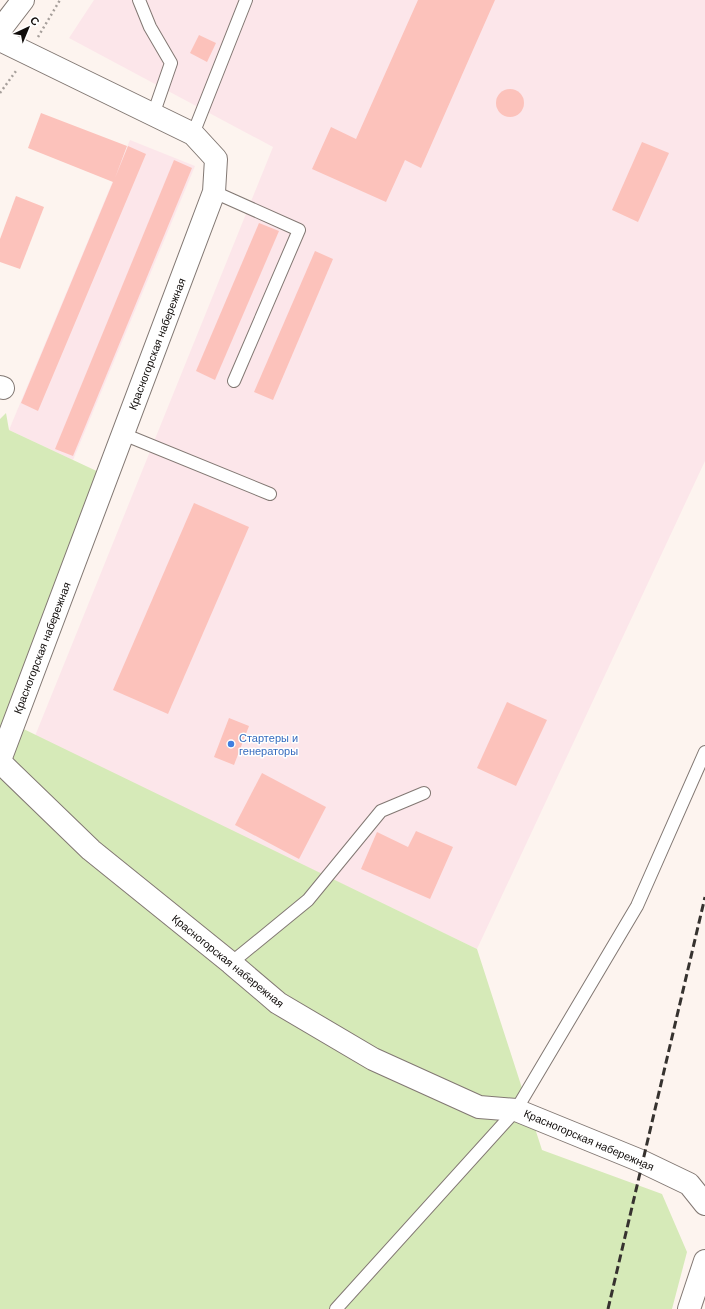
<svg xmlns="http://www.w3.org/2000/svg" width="705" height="1309" font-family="Helvetica,sans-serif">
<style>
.industrial{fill:#fce6ea}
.green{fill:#d6eab8}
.building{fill:#fcc2bb}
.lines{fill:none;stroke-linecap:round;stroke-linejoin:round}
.lane-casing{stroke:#827873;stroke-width:14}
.street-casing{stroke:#827873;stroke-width:24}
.secondary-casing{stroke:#827873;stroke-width:24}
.path{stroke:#a69f9b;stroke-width:2.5;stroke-dasharray:2 3;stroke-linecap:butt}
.lane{stroke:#fff;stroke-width:12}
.street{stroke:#fff;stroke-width:22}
.secondary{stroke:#fff;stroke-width:22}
.rail{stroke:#36322f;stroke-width:3;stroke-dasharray:8 4;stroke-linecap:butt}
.shop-dot{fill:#3f7fe0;stroke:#fff;stroke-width:1.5}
.labels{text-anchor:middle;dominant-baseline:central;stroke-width:3;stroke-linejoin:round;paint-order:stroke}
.street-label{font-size:11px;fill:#100c0a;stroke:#fff}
.shop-label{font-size:11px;fill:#366cbe;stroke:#fff;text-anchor:start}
</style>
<rect width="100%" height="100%" fill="#fdf4ef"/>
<g class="industrial">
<polygon points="94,0 705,0 705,461 477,949 35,736 273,147 69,38"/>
<polygon points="130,140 195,166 73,460 9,430"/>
</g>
<polygon class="green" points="6,413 9,430 103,474 5,720 477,949 542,1150 662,1194 687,1252 672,1309 0,1309 0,419"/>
<g class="building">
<polygon points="418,0 495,0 421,168 405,160 386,202 312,169 331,127 356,139"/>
<polygon points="199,35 216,43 207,62 190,53"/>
<circle cx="510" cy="103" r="14"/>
<polygon points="41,113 127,146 115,178 128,146 146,154 38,411 21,403 113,182 28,148"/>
<polygon points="642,142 669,153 638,222 612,210"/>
<polygon points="174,160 192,168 73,456 55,449"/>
<polygon points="16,196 44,207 20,269 0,262 0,239"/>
<polygon points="259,223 279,231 215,380 196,371"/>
<polygon points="315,251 333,259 273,400 254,392"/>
<polygon points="194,503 249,527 168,714 113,690"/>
<polygon points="507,702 547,720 516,786 477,768"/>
<polygon points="229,718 249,726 234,765 214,757"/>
<polygon points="262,773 326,807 299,859 235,825"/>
<polygon points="416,831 453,847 430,899 361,869 377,832 408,847"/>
</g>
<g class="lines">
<defs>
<g id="lane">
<polyline points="139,0 150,27 171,63 153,115"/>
<polyline points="193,134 246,0"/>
<polyline points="214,192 299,230 234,381"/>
<polyline points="123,434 270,494"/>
<polyline points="231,963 308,900 381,811 424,793"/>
<polyline points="336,1309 516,1110 637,906 705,752"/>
</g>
<g id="street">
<polyline points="0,40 193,134 216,159 214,192 0,760"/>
<polyline points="0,387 3,388"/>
<polyline points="0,762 91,850 231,963 278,1003 373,1059 479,1107 516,1110 641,1161 689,1184 705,1204"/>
<polyline points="689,1309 705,1261"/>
</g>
<polyline id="secondary" points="0,30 23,0"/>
</defs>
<use href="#lane" class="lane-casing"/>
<use href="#street" class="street-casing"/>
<use href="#secondary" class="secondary-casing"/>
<g class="path">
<polyline points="38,37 60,0"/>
<polyline points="0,93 16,71"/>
</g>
<use href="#lane" class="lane"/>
<use href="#street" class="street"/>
<use href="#secondary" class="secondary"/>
<polyline class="rail" points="608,1309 705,897"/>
</g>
<circle class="shop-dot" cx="231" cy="744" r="4"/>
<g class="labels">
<g class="street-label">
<text transform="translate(157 344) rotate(-69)">Краcногорская набережная</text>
<text transform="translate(42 648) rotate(-69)">Краcногорская набережная</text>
<text transform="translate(228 961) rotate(39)">Краcногорская набережная</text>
<text transform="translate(589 1140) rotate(23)">Краcногорская набережная</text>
</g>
<g class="shop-label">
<text x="239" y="738">Стартеры и<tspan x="239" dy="13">генераторы</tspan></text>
</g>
</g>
<g transform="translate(28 28) rotate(44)" stroke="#ffffff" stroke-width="3" paint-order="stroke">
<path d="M0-3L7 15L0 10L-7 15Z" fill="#100c0a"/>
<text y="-6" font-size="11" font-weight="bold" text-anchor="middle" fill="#100c0a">С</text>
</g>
</svg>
